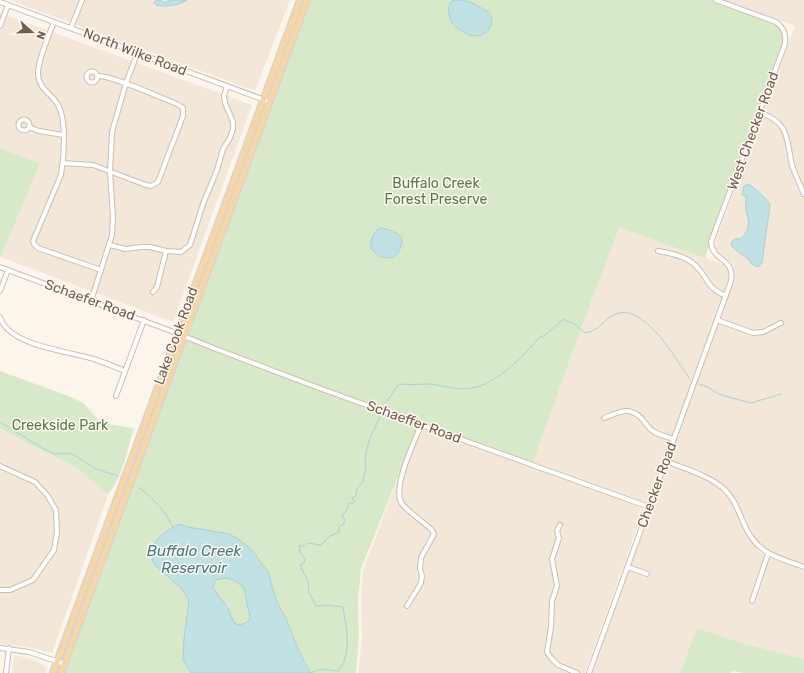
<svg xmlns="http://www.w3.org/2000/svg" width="804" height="673" font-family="Rubik,sans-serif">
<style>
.residential{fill:#f3e7da}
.green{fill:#d8e9ca}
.water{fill:#c1e1e5;stroke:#a7d0d6;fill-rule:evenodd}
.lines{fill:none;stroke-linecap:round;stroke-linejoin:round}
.stream{stroke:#a7d0d6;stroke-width:1}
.minor-casing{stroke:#cdbdb1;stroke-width:6}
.major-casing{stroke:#d9d1ce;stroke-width:8}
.minor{stroke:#fff;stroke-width:4}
.major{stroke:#f5d6a9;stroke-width:5.5}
.labels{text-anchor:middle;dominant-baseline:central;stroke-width:3;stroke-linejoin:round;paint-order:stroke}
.street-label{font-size:14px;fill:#765c4f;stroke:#fef9f2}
.park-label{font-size:14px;fill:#597a48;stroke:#fef9f2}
.water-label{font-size:15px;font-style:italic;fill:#477980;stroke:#fef9f2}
</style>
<rect width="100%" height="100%" fill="#fcf5ec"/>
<g class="residential">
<polygon points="9,0 290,0 255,91"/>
<polygon points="724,0 804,0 804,565 756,548 762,554 773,559 804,571 804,659 746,644 697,628 680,673 592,673 653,505 533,462 587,313 619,228 734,268 733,264 717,251 715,246 716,239 795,26"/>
<polygon points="0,13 252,105 173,322 1,257 40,163 0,148"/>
<polygon points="418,427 636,505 642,510 642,514 585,673 358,673 362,639 361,596 363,570"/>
<polygon points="0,428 33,446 76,467 108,495 52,653 27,647 0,644"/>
<polygon points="14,655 32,659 47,667 45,673 12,673"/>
</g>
<g class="green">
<polygon points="311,0 716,0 780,25 785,44 705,258 619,228 587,313 533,462 420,422 361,569 358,598 359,638 356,673 65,673"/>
<polygon points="0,148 40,163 1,257 0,256"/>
<path d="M 0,371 L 71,397 L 83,403 L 101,423 L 134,428 C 127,451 123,476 108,495 L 76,467 L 33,446 L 0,428 Z"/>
<polygon points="697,628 746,644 804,659 804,673 744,673 733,671 730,673 680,673"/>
</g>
<g class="water">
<path d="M 156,0 L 160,0 L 164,3 L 171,0 L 187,0 C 178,6 166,7 156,5 L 154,3 Z"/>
<path d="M 457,0 C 466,0 471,2 478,6 C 481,8 485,10 488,12 C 500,23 482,46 462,31 C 458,29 453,26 451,21 C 449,13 446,8 452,1 Z"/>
<path d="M 748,184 C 754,187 768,199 770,205 L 762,263 L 758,267 C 750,264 751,262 746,257 C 743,255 723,244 735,239 C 737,239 740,239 742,238 C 757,220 741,214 747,197 L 742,195 L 744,186 Z"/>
<path d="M 380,228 C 387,228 399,233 402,239 C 402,247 399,253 393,258 L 380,257 L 371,249 C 370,241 373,232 380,228 Z"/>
<path d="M 179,524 L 188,527 L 229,534 L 235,537 L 251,549 L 268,572 L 276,600 L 287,621 L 297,647 L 310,673 L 191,673 L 183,660 L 184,638 L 189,601 L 182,589 L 154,564 C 146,544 163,532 179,524 ZM 225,578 L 234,580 L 244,588 L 250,618 L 248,622 L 239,625 L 234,623 L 228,608 L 213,588 L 215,580 Z"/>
</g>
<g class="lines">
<g class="stream">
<polyline points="699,384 708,387 717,393 728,397 751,403 781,394"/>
<path d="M 387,401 L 399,384 C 410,385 420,384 430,384 C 441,385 453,389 464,389 C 494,388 520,359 539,338 L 545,335 L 564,319 L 576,325 L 585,333 C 588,332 591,332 594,330 C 602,326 608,315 619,313 C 647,307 676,360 690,379"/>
<polyline points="0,422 44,449 55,454 69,453 74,455 96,469 118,476"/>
<path d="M 138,487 C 153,498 164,510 173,527"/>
<path d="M 310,673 L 320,669 L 338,671 C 353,653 346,628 343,607 L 324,605 L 321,606 L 316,606 L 309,592 L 308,581 L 302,570 L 300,565 L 304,563 L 305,559 L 300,552 L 299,546 L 305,546 L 308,543 L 321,545 L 330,536 L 339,532 L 339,526 L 343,525 L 345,520 L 342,515 L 347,510 L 349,503 L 353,503 L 354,500 L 352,498 L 356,496 L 357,489 L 363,481 L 366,468 L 365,458 L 369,440 L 380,417"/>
</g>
<defs>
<g id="minor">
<polyline points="0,2 270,102"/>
<path d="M 54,22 C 49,35 37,62 38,75 C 39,89 52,94 58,105 C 67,121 64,157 61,175 L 33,241 L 34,244 L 38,248 L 101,270"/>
<polyline points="0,26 8,5"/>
<polyline points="71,28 82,0"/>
<circle cx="92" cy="77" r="5.5"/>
<path d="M 759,112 C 790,123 786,138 792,165 C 795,175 800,185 804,194"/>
<circle cx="24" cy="125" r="5.5"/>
<polyline points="29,127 39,131 63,135"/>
<path d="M 63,163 L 93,165 L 146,185 L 151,186 L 158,182 L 183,116 L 183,108 L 177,104 C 161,98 112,75 97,76"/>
<polyline points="110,245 125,249 142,247 150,247 166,251 181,252 190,245 203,204 217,170 223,149 230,138 233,129 233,122 225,103 224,96 227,86"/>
<path d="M 658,251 C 670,253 686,256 695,265 C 709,278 705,287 726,296"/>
<polyline points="0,267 171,331 216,349 319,388 649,507"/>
<polyline points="0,291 8,270"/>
<polyline points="153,292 157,287 166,251"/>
<polyline points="91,301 112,235 113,217 110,172 112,132 126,83 137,54"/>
<path d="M 0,317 C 8,345 66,351 90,358 C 101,361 113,366 125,371"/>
<polyline points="717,320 753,333 763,332 781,323"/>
<polyline points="116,396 144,320"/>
<path d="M 604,418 C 620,412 630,405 643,420 C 646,424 649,429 653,431 C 659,435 667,437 674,439"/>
<path d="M 666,461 C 685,469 708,475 724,489 C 735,499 738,511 744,524 C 757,554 776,557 804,567"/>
<polyline points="0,466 35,482 47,495 56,510 57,532 54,550 33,580 10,590 0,590"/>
<polyline points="560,525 557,531 559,538 552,559 557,586 552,601 551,627 547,652 551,658 558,665 577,673"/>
<polyline points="628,567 647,574"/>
<polyline points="752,601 768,554"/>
<path d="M 407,606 L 421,583 L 422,576 L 420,568 L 421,558 L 434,534 L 431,529 C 425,523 404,509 401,502 C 393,486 414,442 421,425"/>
<polyline points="0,648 29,652 65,664"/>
<polyline points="6,673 9,648"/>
<path d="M 589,673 L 731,281 C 735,257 713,263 711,242 L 785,44 C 786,34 784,28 776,22 L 716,0"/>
</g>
<g id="major">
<polyline points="53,673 300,0"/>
<polyline points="61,673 307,0"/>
</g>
</defs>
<use href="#minor" class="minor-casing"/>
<use href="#major" class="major-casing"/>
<use href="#minor" class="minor"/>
<use href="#major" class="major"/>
</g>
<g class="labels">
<g class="street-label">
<text transform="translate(135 52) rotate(21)">North Wilke Road</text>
<text transform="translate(753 131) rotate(-70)">West Checker Road</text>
<text transform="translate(90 300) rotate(20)">Schaefer Road</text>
<text transform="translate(176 336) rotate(-70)">Lake Cook Road</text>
<text transform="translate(414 422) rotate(20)">Schaeffer Road</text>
<text transform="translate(657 485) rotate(-70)">Checker Road</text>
</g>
<g class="park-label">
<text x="436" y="183">Buffalo Creek<tspan x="436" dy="16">Forest Preserve</tspan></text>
<text x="60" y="425">Creekside Park</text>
</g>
<g class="water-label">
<text x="194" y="551">Buffalo Creek<tspan x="194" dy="17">Reservoir</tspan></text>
</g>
</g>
<g transform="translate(32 32) rotate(110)" stroke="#fef9f2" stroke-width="3" paint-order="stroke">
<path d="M0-3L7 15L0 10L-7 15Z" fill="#765c4f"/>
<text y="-6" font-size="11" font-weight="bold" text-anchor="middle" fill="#765c4f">N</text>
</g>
</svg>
